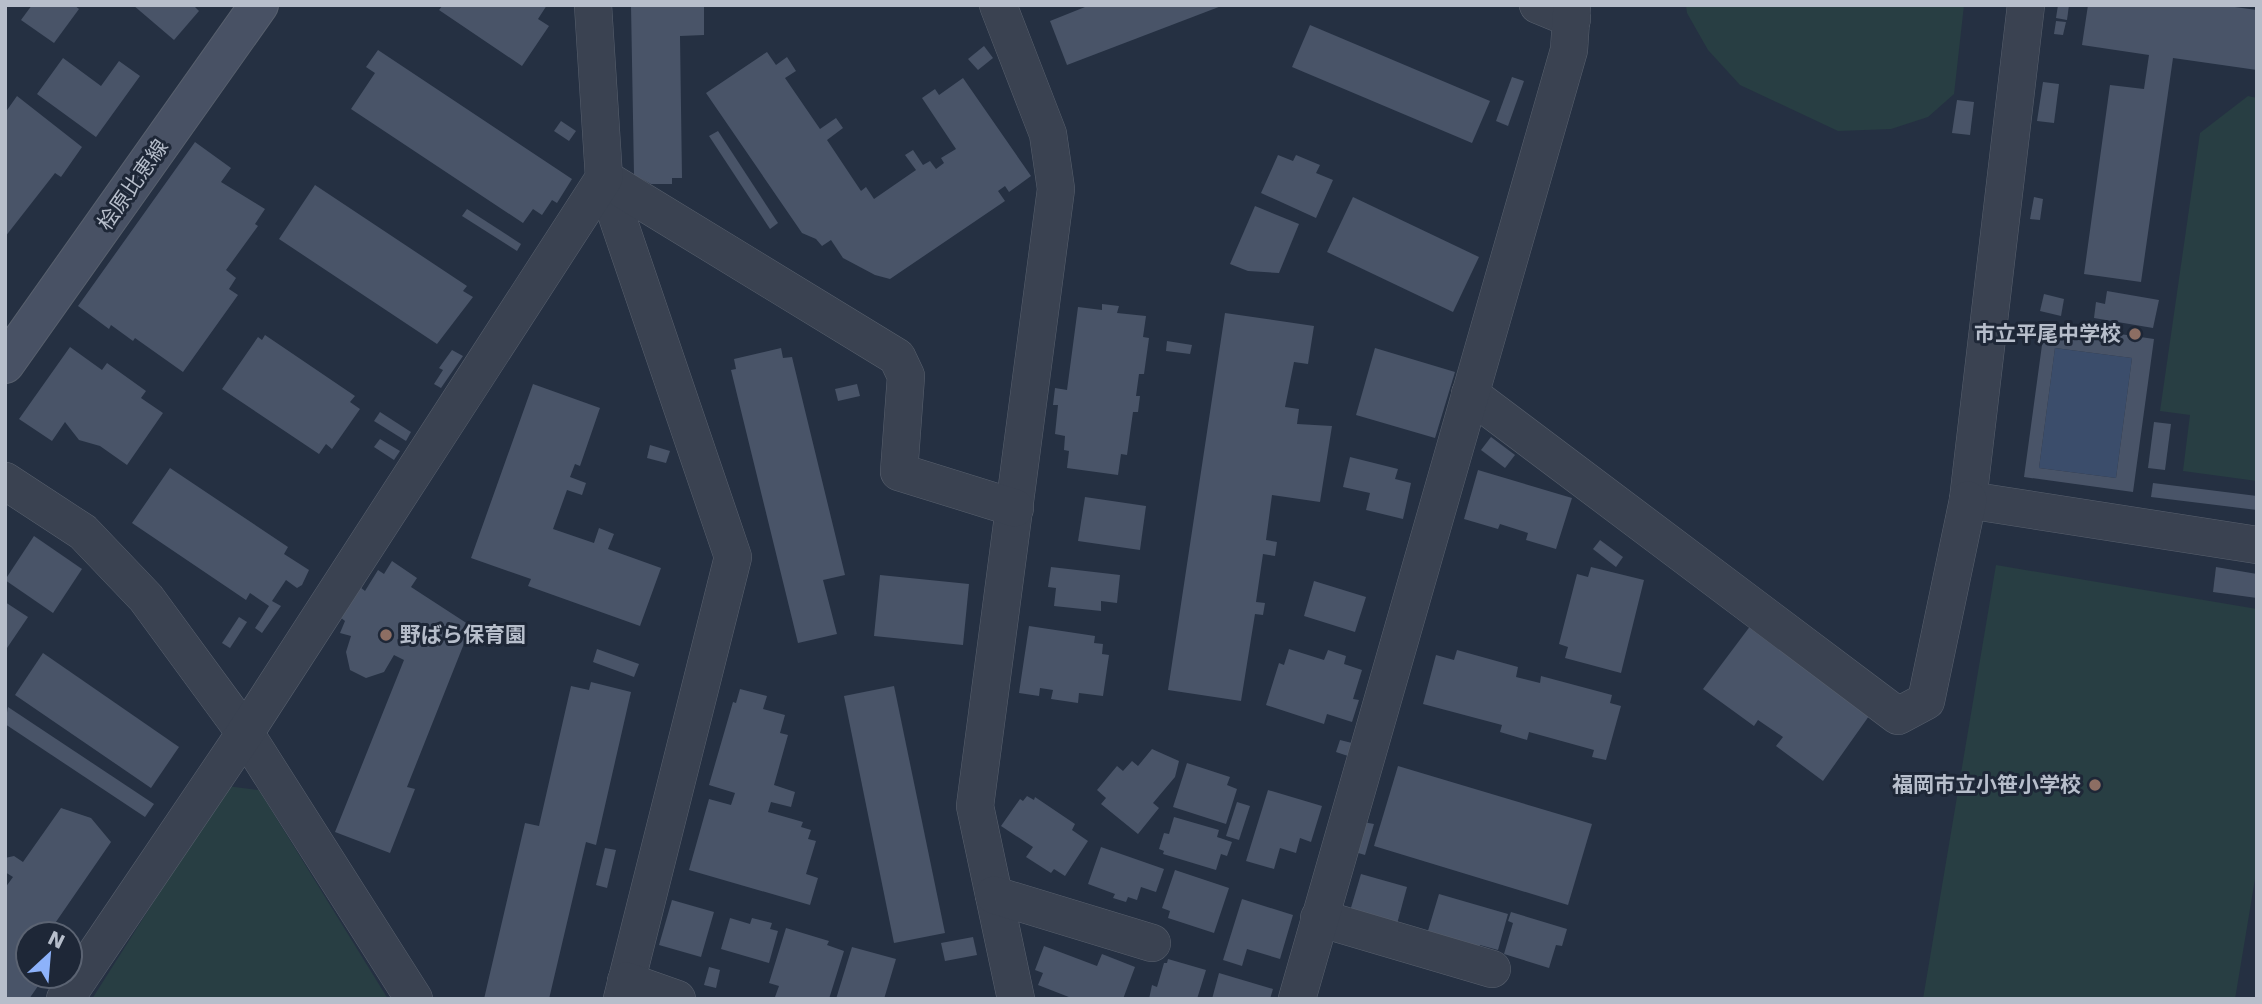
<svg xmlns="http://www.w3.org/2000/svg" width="2262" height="1004" font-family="'DejaVu Sans','Noto Sans JP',sans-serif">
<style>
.green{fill:#283e43}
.water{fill:#3b4d6b}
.building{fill:#495468;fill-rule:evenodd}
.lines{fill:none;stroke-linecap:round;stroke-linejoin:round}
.minor-casing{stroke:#58606e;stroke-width:38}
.secondary-casing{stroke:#58606e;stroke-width:40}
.minor{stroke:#3a4251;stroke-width:37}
.secondary{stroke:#485164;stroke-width:38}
.education-dot{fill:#8d6e63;stroke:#1e2737;stroke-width:2.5}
.labels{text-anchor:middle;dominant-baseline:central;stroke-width:6;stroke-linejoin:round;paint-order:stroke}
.street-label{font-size:21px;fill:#b7becb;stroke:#1e2737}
.poi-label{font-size:21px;font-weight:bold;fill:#b7becb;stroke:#1e2737;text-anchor:end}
</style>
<rect width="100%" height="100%" fill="#253042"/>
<g class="green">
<polygon points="1686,5 1964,5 1954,94 1928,117 1891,129 1838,131 1740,85 1708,50 1687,13"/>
<polygon points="2248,96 2257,98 2257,481 2183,471 2190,415 2160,411 2200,133"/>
<polygon points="1996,565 2257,609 2257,867 2235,999 1923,999"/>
<polygon points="227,786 259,790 388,999 92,999"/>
</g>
<polygon class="water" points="2055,348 2132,358 2116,478 2039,468"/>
<g class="building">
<polygon points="32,5 74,5 79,9 54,43 21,20"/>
<polygon points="133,5 193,5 199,11 174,40"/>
<polygon points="443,5 547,5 538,19 549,26 522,66 439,10"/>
<polygon points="631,5 704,5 704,35 680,36 682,178 672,178 672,184 651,184 634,175"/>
<polygon points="1090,5 1224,5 1067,65 1050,21"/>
<polygon points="2058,5 2069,5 2067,20 2056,18"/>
<polygon points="2088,5 2220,5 2257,10 2257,70 2173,58 2141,282 2084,274 2110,85 2144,89 2149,55 2082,45"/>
<polygon points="2056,21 2066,22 2063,35 2054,34"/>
<polygon points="1310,25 1490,101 1472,143 1292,67"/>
<polygon points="984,46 993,58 978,70 968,59"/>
<polygon points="378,50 572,179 557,203 552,200 542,215 533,209 523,223 351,109 375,73 366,67"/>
<polygon points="767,52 776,65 787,57 796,71 785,78 820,129 836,118 843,128 827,140 861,191 866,187 874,199 916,170 905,155 913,150 923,165 930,161 936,169 944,163 941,158 956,149 922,98 935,89 939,95 963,78 1031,176 1009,192 1005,186 998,191 1005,201 890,279 875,275 843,258 831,240 822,246 816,239 802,233 706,93"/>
<polygon points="63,58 101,86 119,61 140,76 96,137 37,94"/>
<polygon points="1512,77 1524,81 1508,126 1496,121"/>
<polygon points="2043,82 2059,84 2054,123 2037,121"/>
<polygon points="17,96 82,147 61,177 55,173 5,237 5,113"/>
<polygon points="1957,100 1974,102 1970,135 1952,133"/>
<polygon points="561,121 576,131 569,141 554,131"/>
<polygon points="718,131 778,223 770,229 709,136"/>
<polygon points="195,142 231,168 221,182 265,209 255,224 258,226 226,270 236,278 229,289 238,295 183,372 135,338 133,341 111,325 109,329 78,306"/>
<polygon points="1278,155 1293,161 1296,155 1320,165 1316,173 1333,180 1316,218 1261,193"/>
<polygon points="315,185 467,286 463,291 473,297 437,344 279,239"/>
<polygon points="1353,197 1479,257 1453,312 1327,252"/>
<polygon points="2034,197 2043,199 2040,220 2030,219"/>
<polygon points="1255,206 1299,224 1279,273 1248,271 1230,264"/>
<polygon points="467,209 521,244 517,251 462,216"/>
<polygon points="2107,291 2159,300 2153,328 2094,318 2096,302 2105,304"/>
<polygon points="2044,294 2064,299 2061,316 2040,311"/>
<polygon points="1102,304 1119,306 1117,313 1146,316 1143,337 1149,338 1144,374 1139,374 1136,396 1140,396 1138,412 1133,412 1127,455 1121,454 1118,475 1067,468 1069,451 1064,450 1065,436 1055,434 1058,405 1053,405 1055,388 1067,390 1078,307 1102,310"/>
<polygon points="1225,313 1314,326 1308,364 1294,362 1285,407 1299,409 1297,424 1332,426 1320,502 1272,495 1266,540 1277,542 1275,556 1263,554 1256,602 1265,603 1263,615 1255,614 1241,701 1168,690"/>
<path d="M 2045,323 L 2154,339 L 2133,492 L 2024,477 ZM 2055,348 L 2132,358 L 2116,478 L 2039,468 Z"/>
<polygon points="265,335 355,396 350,402 360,409 332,449 326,444 319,454 222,389 258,337 262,340"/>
<polygon points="1167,341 1192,345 1190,354 1166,351"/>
<polygon points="70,347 102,370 107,363 146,391 141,398 163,413 127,465 100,446 79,440 65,422 52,441 19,419"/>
<polygon points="781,348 783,358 792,357 845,575 823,580 837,634 798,643 731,370 736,369 734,359"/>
<polygon points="1375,348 1455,372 1435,438 1356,415"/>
<polygon points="452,350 463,356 441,388 434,384 443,370 439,368"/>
<polygon points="533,384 600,408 580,466 575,464 570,477 586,483 582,495 567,490 553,529 594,543 599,528 614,534 608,549 661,568 640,626 528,586 531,579 471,558"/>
<polygon points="857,384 860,396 838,401 835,389"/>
<polygon points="380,412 411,432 406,441 374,421"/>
<polygon points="2154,422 2171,424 2165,470 2148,468"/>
<polygon points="1491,437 1515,455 1505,468 1481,450"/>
<polygon points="380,439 400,451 394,460 374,447"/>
<polygon points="650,445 670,451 666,463 647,458"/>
<polygon points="1350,457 1398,469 1395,479 1411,483 1403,519 1366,510 1370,493 1343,487"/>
<polygon points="170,468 288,547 284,554 309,570 302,585 297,588 286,580 272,601 281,606 262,633 255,628 269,606 250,593 246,600 132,523"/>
<polygon points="1478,470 1572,498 1556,549 1526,540 1528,533 1500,524 1498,529 1464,519"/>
<polygon points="2153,483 2257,496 2257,510 2151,497"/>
<polygon points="1085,497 1146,506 1140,550 1078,541"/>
<polygon points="34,536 82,569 53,613 5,580"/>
<polygon points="1600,540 1623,557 1616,567 1593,549"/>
<polygon points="392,561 417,578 411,587 471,626 407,787 415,789 390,853 335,832 404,660 394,655 384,672 366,678 350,670 346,652 351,636 340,633 345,621 340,617 360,587 365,591 378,570 384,574"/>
<polygon points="1051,567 1120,575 1117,603 1101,601 1101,611 1054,606 1056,588 1048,587"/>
<polygon points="1591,567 1644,580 1621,673 1565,658 1568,647 1559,644 1577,574 1588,577"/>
<polygon points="2216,567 2257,574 2257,598 2213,592"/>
<polygon points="880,575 969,584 963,645 874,636"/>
<polygon points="1314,581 1366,597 1355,632 1304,616"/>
<polygon points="5,602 28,617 5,651"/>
<polygon points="239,617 247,622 230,648 222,643"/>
<polygon points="1751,625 1869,716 1823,781 1776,746 1783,737 1758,720 1754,726 1703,689"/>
<polygon points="1029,626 1095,636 1094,643 1103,644 1102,654 1109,655 1103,696 1079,693 1078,703 1051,699 1053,690 1040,688 1039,696 1019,693"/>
<polygon points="597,649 639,664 634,677 593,662"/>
<polygon points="1289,649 1324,660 1328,650 1346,656 1344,664 1362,670 1353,699 1359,700 1352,722 1327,714 1324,724 1266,705 1279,663 1284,665"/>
<polygon points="1457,650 1518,667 1516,677 1540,683 1541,676 1612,695 1610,703 1621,706 1606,760 1592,757 1594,750 1529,732 1527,740 1500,732 1502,725 1423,704 1436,655 1454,660"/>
<polygon points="43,653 179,747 151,788 15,695"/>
<polygon points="591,682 631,692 596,845 586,842 549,999 484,999 525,823 539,826 571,686 589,690"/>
<polygon points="894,686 945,933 894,943 844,696"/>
<polygon points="740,689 767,696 763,709 785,715 780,733 788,735 774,785 795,792 791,807 771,802 768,812 803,822 801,827 811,830 808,839 816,841 806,874 818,878 810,905 689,870 709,799 731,805 735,793 709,785 733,702 736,703"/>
<polygon points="8,707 154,804 145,817 5,724"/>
<polygon points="1340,740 1352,743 1348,756 1336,752"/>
<polygon points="1152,749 1179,761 1175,777 1153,803 1159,808 1138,834 1101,804 1106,798 1097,790 1117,766 1123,771 1132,761 1138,766"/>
<polygon points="1187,763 1230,777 1227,785 1237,789 1226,824 1173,807"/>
<polygon points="1398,766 1592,824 1568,905 1374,846"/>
<polygon points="1268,790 1322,806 1311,842 1300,838 1296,853 1280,848 1274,869 1246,861"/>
<polygon points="1027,796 1034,800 1035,797 1075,824 1072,830 1088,841 1065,876 1054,869 1051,873 1026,857 1033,847 1001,826 1020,799 1023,801"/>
<polygon points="1237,802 1250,806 1239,840 1226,836"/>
<polygon points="61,808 91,818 111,842 49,932 52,934 28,934 28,976 45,976 29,999 5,999 5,888 13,877 5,872 5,858 14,856 23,862"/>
<polygon points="1174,817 1219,830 1217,837 1232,842 1227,856 1221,854 1216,870 1163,854 1164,851 1159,849 1164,833 1169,834"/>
<polygon points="1363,822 1374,824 1365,855 1355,852"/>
<polygon points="1101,847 1164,869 1156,892 1141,887 1137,900 1128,897 1126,902 1113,898 1115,894 1088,884"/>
<polygon points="605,848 616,850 607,888 596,885"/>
<polygon points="1175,870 1229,888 1214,933 1168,918 1170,911 1162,908"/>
<polygon points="1361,874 1407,887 1397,924 1350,911"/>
<polygon points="1439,894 1508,914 1498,950 1480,945 1479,949 1427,934"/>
<polygon points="1242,899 1293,915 1280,959 1247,949 1242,966 1223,960"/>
<polygon points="672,900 714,912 701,957 659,945"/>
<polygon points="1511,912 1567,929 1562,946 1556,945 1549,968 1504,954 1513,923 1508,921"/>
<polygon points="730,918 750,924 752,918 772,923 770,929 778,931 769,963 721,949"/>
<polygon points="786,928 829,941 827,945 844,951 829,999 775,997 779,986 769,983"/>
<polygon points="973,937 977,955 945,961 941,943"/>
<polygon points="1044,946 1097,966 1102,954 1135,967 1123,999 1074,999 1038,985 1043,973 1035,970"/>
<polygon points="852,947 896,959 884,999 836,999"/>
<polygon points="1168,959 1206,970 1197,999 1149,999 1152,985 1157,987 1164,963 1167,963"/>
<polygon points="709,967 720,970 716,988 704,985"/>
<polygon points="1219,973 1273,989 1270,999 1212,999"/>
</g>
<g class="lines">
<defs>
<g id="minor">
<polyline points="998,5 1048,134 1056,189 975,806 1016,999"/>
<polyline points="1538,5 1572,19"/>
<polyline points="2026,5 1968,500 2257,545"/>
<polyline points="604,178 733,557 622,999"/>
<polyline points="604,178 897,357 906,376 899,472 1015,508"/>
<polyline points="1470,394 1898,716 1926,701 1968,500"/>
<polyline points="5,481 83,532 146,598 245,733 414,999"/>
<polyline points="994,895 1152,943"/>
<polyline points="1319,918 1492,969"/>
<polyline points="626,981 677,999"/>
<polyline points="65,999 245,733 604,178 593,5"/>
<polyline points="1297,999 1569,50 1572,5"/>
</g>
<polyline id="secondary" points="5,364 259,5"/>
</defs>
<use href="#minor" class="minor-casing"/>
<use href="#secondary" class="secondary-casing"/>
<use href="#minor" class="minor"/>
<use href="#secondary" class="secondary"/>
</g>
<g class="education-dot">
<circle cx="2135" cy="334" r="7"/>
<circle cx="386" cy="635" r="7"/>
<circle cx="2095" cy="785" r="7"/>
</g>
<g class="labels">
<g class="street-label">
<text transform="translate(133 185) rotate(-55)">桧原比恵線</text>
</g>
<g class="poi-label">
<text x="2121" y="334">市立平尾中学校</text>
<text x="400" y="635" text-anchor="start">野ばら保育園</text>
<text x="2081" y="785">福岡市立小笹小学校</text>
</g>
</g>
<rect width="2262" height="1004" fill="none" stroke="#b7becb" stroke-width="14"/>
<g transform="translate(49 955) rotate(26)"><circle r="33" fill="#1e2737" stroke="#5b6372" stroke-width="2"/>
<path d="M0-5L12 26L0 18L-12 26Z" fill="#8db2fa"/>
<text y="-10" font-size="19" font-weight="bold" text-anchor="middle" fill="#b7becb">N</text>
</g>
</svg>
